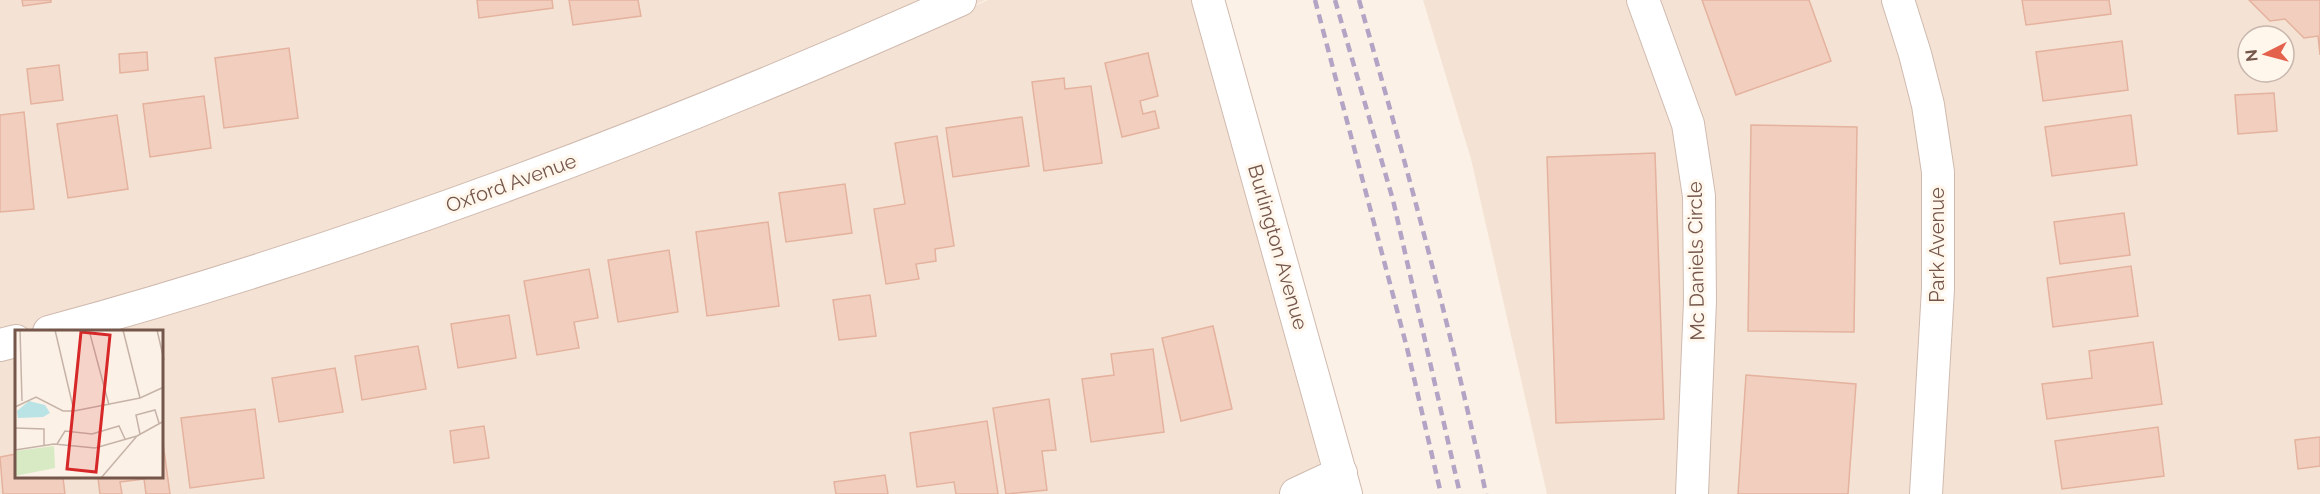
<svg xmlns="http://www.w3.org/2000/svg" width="2320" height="494" font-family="Raleway,sans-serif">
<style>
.residential{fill:#f4e3d4;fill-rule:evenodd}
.building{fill:#f1cebe;stroke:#e4b29e;stroke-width:1.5}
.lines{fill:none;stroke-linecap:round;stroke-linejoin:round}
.minor-casing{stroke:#d0baaf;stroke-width:34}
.minor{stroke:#fff;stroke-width:32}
.rail{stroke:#b3a4c6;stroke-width:4.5;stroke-dasharray:9 6;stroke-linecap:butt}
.labels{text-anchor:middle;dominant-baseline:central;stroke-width:6;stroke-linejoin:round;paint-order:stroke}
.street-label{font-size:20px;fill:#75564b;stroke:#fff6ec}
.inset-road{fill:none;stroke:#c6b3a8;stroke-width:1.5}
.view{fill:#d62828;fill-opacity:0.15;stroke:#d62828;stroke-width:3}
.inset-edge{fill:none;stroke:#75564b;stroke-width:3}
</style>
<rect width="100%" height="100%" fill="#fcf1e6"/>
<g class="residential">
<polygon points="0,0 985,0 954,15 988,0 1193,0 1256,212 1318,455 1324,494 0,494 0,360 16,355 16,478 162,478 162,332 16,332 0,358"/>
<path d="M 1423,0 L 2320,0 L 2320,494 L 1547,494 L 1471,159 ZM 2248,36 L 2284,36 L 2284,72 L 2248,72 Z"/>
</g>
<g class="building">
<polygon points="22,0 51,0 51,2 23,6"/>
<polygon points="477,0 552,0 553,8 479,18"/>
<polygon points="569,0 638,0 641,16 573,25"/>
<polygon points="1702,0 1809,0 1831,61 1736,95"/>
<polygon points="2022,0 2109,0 2111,14 2026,25"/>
<polygon points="2249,0 2320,0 2320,55 2318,36 2304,38 2285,19 2270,21"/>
<polygon points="2122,41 2128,90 2043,101 2036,52"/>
<polygon points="289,48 298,118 224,128 215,58"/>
<polygon points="147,52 148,70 120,73 119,54"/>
<polygon points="1148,53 1158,96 1140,101 1143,114 1155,111 1159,128 1122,137 1105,63"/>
<polygon points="59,65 63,100 31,104 27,69"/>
<polygon points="1064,78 1065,89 1091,86 1102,163 1044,171 1032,82"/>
<polygon points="2274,93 2277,131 2238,134 2235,95"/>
<polygon points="204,96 211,148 150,157 143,104"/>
<polygon points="24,112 34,209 0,212 0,115"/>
<polygon points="117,115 128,189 68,198 57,124"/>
<polygon points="2131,115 2137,165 2052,176 2045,127"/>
<polygon points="1022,117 1029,166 953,177 946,128"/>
<polygon points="1751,125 1857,127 1854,332 1748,331"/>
<polygon points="937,136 954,246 935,249 936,261 916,264 919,279 886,284 874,209 905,204 895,143"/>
<polygon points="1655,153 1664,419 1556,423 1547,157"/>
<polygon points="845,184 852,233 786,242 779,193"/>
<polygon points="2124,213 2130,255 2060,264 2054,222"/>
<polygon points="768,222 779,306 707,316 696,232"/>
<polygon points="669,250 678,312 618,322 608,260"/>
<polygon points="2131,266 2138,316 2053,327 2047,278"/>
<polygon points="589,269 598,318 574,322 579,348 537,355 524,281"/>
<polygon points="870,295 876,336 839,340 833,300"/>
<polygon points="509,315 516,358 458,368 451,324"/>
<polygon points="1213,326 1232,409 1181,421 1162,338"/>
<polygon points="2153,342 2162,404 2047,419 2042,384 2092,378 2089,351"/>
<polygon points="418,346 426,389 362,400 355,356"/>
<polygon points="1153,349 1164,432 1091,442 1082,379 1114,375 1111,354"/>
<polygon points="335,368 343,412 279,422 272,378"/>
<polygon points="1746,375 1856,384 1848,494 1738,494"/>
<polygon points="1049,399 1056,450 1042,451 1047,490 1006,494 993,408"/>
<polygon points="255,409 264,478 190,488 181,418"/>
<polygon points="987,421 998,494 956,494 954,482 917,487 910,433"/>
<polygon points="484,426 489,458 454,463 450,431"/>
<polygon points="2158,427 2164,476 2062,489 2055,441"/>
<polygon points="162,436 170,494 146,494 144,479 120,482 122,494 100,494 98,478 162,478"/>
<polygon points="2320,437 2320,466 2298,469 2295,440"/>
<polygon points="16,454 16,478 63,478 65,494 3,494 0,457"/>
<polygon points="885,475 888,494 836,494 834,482"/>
</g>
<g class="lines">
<defs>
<g id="minor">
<polyline points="1208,0 1346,494"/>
<polyline points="1643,0 1688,124 1699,196 1700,301 1692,494"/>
<polyline points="1898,0 1915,54 1928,105 1938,172 1938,289 1926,494"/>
<path d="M 49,332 C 361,247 665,132 960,0"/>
<polyline points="0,345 16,341"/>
<polyline points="1296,494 1341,473"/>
</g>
</defs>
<use href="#minor" class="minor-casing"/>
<use href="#minor" class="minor"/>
<g class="rail">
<polyline points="1315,0 1407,348 1441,494"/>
<polyline points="1335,0 1393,200 1460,494"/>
<path d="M 1359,0 C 1406,163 1451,328 1486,494"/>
</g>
</g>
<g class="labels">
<g class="street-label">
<text transform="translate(511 183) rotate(-20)">Oxford Avenue</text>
<text transform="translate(1937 245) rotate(-90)">Park Avenue</text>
<text transform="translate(1278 247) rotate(74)">Burlington Avenue</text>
<text transform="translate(1696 261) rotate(-91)">Mc Daniels Circle</text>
</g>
</g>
<g transform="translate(15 330)">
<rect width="148" height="148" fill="#fcf1e6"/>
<path d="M 39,116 L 40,138 L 0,146 L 0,121 Z" fill="#d7eac4"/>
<path d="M 14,71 L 30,75 L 35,83 L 28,87 L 3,88 L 2,81 Z" fill="#bae3e6"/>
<path class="inset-road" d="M 5,0 L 7,71M 40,0 L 59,81M 74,0 L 94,75M 108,0 L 125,68M 142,0 L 149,30M 0,77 L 21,67 L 48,81 L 59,81 L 125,68 L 149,57M 0,98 L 29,99 L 29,115M 125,104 L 121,85 L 140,80 L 144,93M 42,114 L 50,101 L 77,104 L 104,96 L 110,109M 0,120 L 39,114 L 80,118 L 122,106 L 149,91M 86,148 L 122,106"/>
<path class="view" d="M 66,2 L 95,5 L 81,142 L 52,139 Z"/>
<rect width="148" height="148" class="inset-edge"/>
</g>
<g transform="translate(2266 54) rotate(264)"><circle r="28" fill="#fff6ec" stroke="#c8b6ac" stroke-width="1.5"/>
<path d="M0-4.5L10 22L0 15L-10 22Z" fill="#e4614c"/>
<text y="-9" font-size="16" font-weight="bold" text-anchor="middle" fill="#75564b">N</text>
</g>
</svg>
